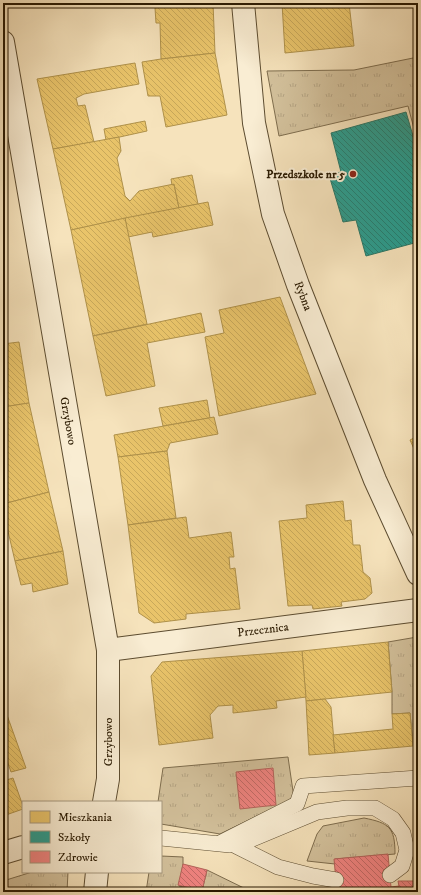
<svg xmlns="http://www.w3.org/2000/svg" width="421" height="895" font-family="'IM FELL DW Pica',serif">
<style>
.grass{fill:url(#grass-tufts);stroke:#7e6d4e}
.homes{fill:url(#homes-back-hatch);stroke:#af914a}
.schools{fill:url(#schools-back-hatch);stroke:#2a7564}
.health{fill:url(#health-back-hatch);stroke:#b6645b}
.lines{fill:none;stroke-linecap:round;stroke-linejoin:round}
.lane-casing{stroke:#5c4c30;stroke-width:16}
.street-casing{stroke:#5c4c30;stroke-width:24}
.lane{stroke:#f9edd3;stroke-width:15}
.street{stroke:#f9edd3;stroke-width:22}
.poi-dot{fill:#8f2418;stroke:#f9edd3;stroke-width:1.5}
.labels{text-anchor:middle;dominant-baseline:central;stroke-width:4;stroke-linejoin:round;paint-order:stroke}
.poi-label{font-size:12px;font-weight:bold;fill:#291901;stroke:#f9edd3;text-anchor:end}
.street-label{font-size:12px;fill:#291901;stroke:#f9edd3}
</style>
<defs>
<pattern id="grass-tufts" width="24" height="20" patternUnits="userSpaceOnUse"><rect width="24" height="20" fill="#d3c19c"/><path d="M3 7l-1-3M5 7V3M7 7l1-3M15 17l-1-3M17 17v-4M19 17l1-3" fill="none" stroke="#b5a585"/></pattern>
<pattern id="homes-back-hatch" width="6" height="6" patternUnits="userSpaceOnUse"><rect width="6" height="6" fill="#e9c46a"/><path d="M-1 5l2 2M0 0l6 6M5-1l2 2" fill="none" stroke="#c8a85a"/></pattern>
<pattern id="schools-back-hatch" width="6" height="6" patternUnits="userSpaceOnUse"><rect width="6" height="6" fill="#2a9d8f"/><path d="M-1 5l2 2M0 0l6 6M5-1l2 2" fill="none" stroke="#247f72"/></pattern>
<pattern id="health-back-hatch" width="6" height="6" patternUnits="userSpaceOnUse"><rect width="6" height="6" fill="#f28482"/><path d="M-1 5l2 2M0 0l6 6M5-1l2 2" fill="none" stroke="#c46b68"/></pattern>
</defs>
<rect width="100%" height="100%" fill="#f6e3bc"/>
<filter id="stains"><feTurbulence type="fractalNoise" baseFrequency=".005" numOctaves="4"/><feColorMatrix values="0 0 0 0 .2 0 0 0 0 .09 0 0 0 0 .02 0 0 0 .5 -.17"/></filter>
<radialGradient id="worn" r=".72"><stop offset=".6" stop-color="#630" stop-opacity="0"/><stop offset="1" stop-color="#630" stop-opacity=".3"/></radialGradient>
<g class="grass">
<polygon points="418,57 418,144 408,106 279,136 267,71 354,70"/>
<polygon points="417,637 418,638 418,748 413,746 410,713 392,714 392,692 388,642"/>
<polygon points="288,757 294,798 220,834 161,824 161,802 158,802 163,768"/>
<path d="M 364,818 C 389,823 395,827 395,854 L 335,859 L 335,864 L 307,861 L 317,834 L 323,826 Z"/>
<polygon points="161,856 183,857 183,864 179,886 202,891 207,870 252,892 146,892 149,872 161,872"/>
<polygon points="32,872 68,872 67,892 3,892 3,881"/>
</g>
<g class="homes">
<polygon points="159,3 213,3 215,53 161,59 160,23 156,23 155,8 159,7"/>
<polygon points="282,3 349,3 354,46 285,53"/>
<polygon points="215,53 227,115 166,127 160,96 148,96 142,62 161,59"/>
<polygon points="135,63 139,84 84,94 76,98 78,106 85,105 94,142 53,149 37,79"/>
<polygon points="145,121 147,131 106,140 104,129"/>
<polygon points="119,137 121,151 117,158 125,196 130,201 139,191 174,184 179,208 71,230 53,149"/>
<polygon points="192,175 198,204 179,208 174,184 172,185 171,179"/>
<polygon points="208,202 213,225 153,237 152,232 128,237 125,218"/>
<polygon points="125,218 147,324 93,336 71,230"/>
<polygon points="280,297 316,394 219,416 205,337 224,333 219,310"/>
<polygon points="201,313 205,332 147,343 155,386 106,396 93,336"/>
<polygon points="19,342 29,403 3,407 3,344"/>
<polygon points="207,400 210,418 163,426 159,408"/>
<polygon points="29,403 49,492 3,504 3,407"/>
<polygon points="214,417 218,434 170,443 167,451 118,457 114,435"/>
<polygon points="418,436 418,458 410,440"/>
<polygon points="167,451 176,518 128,525 118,457"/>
<polygon points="49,492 63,551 15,561 3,510 3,504"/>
<polygon points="343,501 345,521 351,520 353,545 360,545 363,572 370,578 372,593 365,599 341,602 342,606 313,609 312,605 288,606 279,521 307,518 306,505"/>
<polygon points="186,517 189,538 231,532 234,557 229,557 230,569 235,568 240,609 186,614 186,619 154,623 139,613 128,525"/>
<polygon points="63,551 68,584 33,592 32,583 21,585 15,561"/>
<polygon points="388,642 392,692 306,701 302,651"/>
<polygon points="302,651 306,697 276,701 277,708 233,713 233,705 218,706 210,715 213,738 159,745 151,676 162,662"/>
<polygon points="325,699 331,707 335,753 309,755 306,701"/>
<polygon points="410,713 413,746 335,753 333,735 393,729 392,714"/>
<polygon points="7,715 26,768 11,772 3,749 3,716"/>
<polygon points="13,778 23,806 23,809 3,816 3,781"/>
</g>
<polygon class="schools" points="406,112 418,153 418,242 366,256 356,220 343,222 329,175 341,172 331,133"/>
<g class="health">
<polygon points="273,768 276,805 240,809 236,772"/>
<polygon points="388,854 391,887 399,886 400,892 337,892 334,859"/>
<polygon points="183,864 207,870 202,891 178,885"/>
<polygon points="398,881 416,881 417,892 400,892"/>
</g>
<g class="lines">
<defs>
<g id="lane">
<polyline points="161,838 230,845"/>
<polyline points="220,843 297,804 303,786 418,778"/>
<polyline points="336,880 313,876 278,867 236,846 317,812 347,808 375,808 393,819 403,833 407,850 402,866 390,875"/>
</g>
<g id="street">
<polyline points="243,3 254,123 273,214 298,285 375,480 418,574"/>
<polyline points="3,42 108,650 108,779 104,802"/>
<polyline points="108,650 418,610"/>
<polyline points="3,853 23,847"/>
<polyline points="95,892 97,872"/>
</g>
</defs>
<use href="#lane" class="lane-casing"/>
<use href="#street" class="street-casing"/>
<use href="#lane" class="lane"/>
<use href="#street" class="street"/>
</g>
<circle class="poi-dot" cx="353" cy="174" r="4"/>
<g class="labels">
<g class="poi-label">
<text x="345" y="174">Przedszkole nr 5</text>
</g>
<g class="street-label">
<text transform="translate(303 296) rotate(69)">Rybna</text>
<text transform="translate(68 421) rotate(80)">Grzybowo</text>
<text transform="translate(263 630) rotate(-7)">Przecznica</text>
<text transform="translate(108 742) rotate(-90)">Grzybowo</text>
</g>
</g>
<rect width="421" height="895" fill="none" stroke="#f6e3bc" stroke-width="16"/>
<rect x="4" y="4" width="413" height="887" fill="none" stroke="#291901" stroke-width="2"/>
<rect x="8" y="8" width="405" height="879" fill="none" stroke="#291901"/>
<rect x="22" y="801" width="140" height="72" fill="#f9edd3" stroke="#a6987f"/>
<rect x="30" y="811" width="20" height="12" fill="#e9c46a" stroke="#a6987f"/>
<text x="58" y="821" font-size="12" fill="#291901">Mieszkania</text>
<rect x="30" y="831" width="20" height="12" fill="#2a9d8f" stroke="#a6987f"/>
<text x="58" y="841" font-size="12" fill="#291901">Szkoły</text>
<rect x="30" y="851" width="20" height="12" fill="#f28482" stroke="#a6987f"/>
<text x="58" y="861" font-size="12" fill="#291901">Zdrowie</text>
<rect width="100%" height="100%" filter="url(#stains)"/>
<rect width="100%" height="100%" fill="url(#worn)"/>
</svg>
